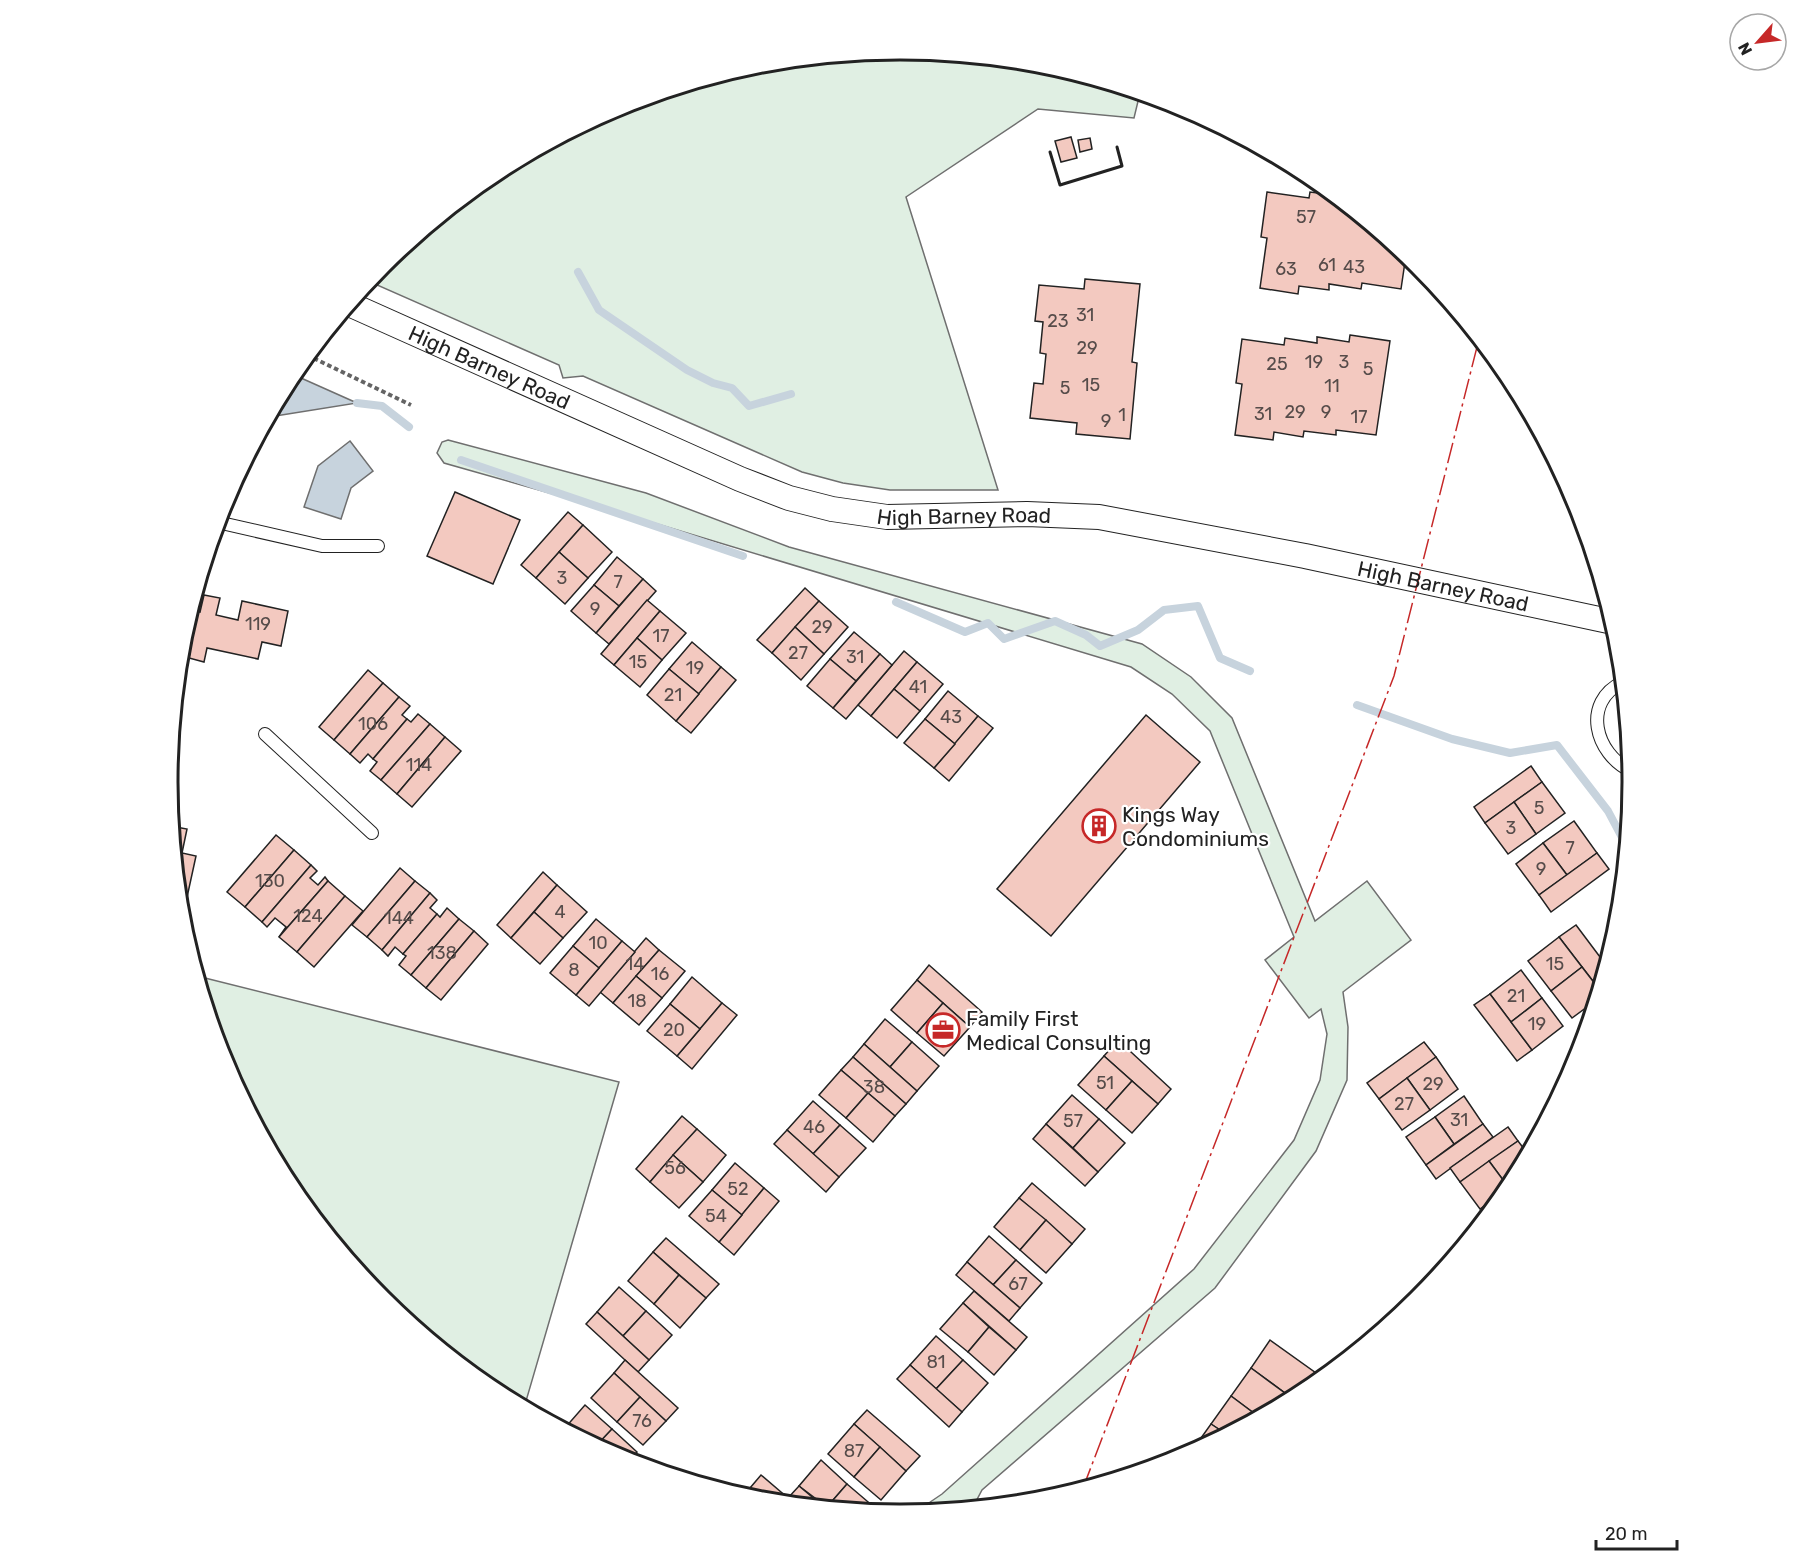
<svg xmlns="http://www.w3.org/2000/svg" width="1800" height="1564" font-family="Rubik,sans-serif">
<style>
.green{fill:#e0efe3;stroke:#6f6f6f;stroke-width:1.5}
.water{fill:#c7d3dd;stroke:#6f6f6f;stroke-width:1.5}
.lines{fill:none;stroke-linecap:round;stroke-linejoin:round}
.stream{stroke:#c7d3dd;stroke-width:8}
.building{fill:#f3c9c0;stroke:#222;stroke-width:1.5}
.lane-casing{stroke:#222;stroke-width:14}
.street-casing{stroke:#222;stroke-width:26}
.path{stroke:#646464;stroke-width:4;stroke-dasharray:4.5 3;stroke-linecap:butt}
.lane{stroke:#fff;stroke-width:12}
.street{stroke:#fff;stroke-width:24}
.wall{stroke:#222;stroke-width:3}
.power{stroke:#c62828;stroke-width:1.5;stroke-dasharray:21 4.5 3 4.5;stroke-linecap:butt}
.labels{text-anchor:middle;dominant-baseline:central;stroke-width:4.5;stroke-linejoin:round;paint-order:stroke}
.number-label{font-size:18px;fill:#564c4a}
.street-label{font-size:21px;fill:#222;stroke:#fff}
.poi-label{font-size:21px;fill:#222;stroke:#fff;text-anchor:start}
.rim{fill:none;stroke:#222;stroke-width:3}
</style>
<rect width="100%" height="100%" fill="#fff"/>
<g class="green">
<polygon points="900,50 1043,64 1140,93 1134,118 1038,109 906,197 998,490 890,490 843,483 802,472 583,376 563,378 559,365 368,281 382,264 493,173 620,105 757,64"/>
<polygon points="448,440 646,493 789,547 1142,644 1191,677 1232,718 1315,921 1367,881 1411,940 1343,992 1348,1027 1347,1080 1316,1151 1215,1288 982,1490 973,1507 914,1513 942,1494 1194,1269 1294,1140 1320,1080 1327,1034 1321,1009 1309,1018 1265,960 1294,937 1210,731 1172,694 1131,667 634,517 444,463 437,453 442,442"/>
<polygon points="197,976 619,1082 524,1408 493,1391 382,1300 291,1189 223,1062"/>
</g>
<g class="water">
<polygon points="292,374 357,403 269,417"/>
<polygon points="350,441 373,471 351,488 341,519 304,507 318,466"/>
</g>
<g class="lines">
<g class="stream">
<polyline points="578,272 599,310 687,370 713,383 732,388 749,406 791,394"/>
<polyline points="357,403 382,406 409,427"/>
<polyline points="461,460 743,556"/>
<polyline points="896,602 965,632 988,623 1004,639 1055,621 1086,635 1100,646 1138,630 1164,610 1198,606 1220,658 1250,671"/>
<polyline points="1357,705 1452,739 1510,753 1557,745 1608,811 1626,845"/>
</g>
</g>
<g class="building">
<polygon points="1071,137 1077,158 1061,162 1055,141"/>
<polygon points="1090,138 1092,149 1080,152 1078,140"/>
<polygon points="1267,192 1309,198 1310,192 1334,195 1406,255 1401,289 1362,283 1361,289 1329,284 1329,290 1299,286 1298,294 1260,288 1267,238 1261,237"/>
<polygon points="1085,279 1140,284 1132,362 1137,363 1130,439 1076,434 1077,423 1030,418 1034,383 1043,384 1046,354 1040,353 1043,322 1035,321 1039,285 1084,289"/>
<polygon points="1350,335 1390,341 1376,435 1336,430 1336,435 1304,431 1303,437 1274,432 1273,440 1235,435 1242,384 1236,383 1242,339 1284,345 1285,338 1317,343 1317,337 1349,342"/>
<polygon points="455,492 520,520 493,584 427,556"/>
<polygon points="568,512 583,525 536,578 521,565"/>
<polygon points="583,525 612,552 588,578 559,552"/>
<polygon points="559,552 588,578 565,604 536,578"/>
<polygon points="617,557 643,579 619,606 594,585"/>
<polygon points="643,579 656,591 609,644 596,633"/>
<polygon points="594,585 619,606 596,633 571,611"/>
<polygon points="805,588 819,601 772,653 757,640"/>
<polygon points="204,595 220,598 216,615 238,620 242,601 288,611 281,646 262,642 258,659 207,648 204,662 189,658 191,645 181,643 182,639 190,610 200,612"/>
<polygon points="647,600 660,611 614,665 601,654"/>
<polygon points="819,601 848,627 824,654 795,627"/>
<polygon points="660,611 686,633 662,660 637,638"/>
<polygon points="795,627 824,654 801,680 772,653"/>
<polygon points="854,632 880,654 856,681 830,659"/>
<polygon points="637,638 662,660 640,687 614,665"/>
<polygon points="692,642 721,667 699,694 669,669"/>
<polygon points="904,651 917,662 871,716 858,705"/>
<polygon points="880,654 892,665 846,719 833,708"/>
<polygon points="830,659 856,681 833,708 807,686"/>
<polygon points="917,662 943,684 920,711 894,689"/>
<polygon points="721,667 736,680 691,733 676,721"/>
<polygon points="669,669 699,694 676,721 647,695"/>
<polygon points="368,670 383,683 334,740 319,727"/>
<polygon points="383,683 399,697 350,754 334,740"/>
<polygon points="894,689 920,711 897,738 871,716"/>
<polygon points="948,691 978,716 955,744 925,719"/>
<polygon points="399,697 410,706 402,715 407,719 373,759 368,754 360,763 350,754"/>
<polygon points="418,714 430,724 381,780 370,771 377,762 373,759 407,719 411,722"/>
<polygon points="1146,715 1200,762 1051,936 997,889"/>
<polygon points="978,716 993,728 949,781 934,768"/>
<polygon points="925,719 955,744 934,768 904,743"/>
<polygon points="430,724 445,737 397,794 381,780"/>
<polygon points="445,737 461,751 412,807 397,794"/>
<polygon points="1531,766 1542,782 1485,823 1474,807"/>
<polygon points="1542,782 1565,813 1536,834 1514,802"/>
<polygon points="1514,802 1536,834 1508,854 1485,823"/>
<polygon points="1574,821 1597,853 1567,875 1543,843"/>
<polygon points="176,827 187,829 182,853 196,856 186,902 179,901 173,839"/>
<polygon points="276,835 294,850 245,907 227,892"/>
<polygon points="1543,843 1567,875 1539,895 1516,864"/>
<polygon points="294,850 311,865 262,922 245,907"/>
<polygon points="1597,853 1609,869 1551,912 1539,895"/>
<polygon points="311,865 317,871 310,878 318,885 325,877 328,881 279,937 286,927 275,918 267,927 262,922"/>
<polygon points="400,868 415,881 367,937 352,925"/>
<polygon points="543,872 557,885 511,938 497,925"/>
<polygon points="328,881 345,896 297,952 279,937"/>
<polygon points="415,881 430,893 382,950 367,937"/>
<polygon points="557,885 587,912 563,938 534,912"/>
<polygon points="430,893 437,900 430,908 437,914 403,954 395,947 388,956 382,950"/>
<polygon points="345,896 363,911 314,967 297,952"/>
<polygon points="447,908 459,919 411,975 399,965 406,956 403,954 437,914 440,917"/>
<polygon points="534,912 563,938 540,964 511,938"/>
<polygon points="459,919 474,931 426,988 411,975"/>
<polygon points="596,919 622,941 599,968 573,946"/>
<polygon points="1576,925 1606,965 1599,989 1559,937"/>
<polygon points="474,931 488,944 441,1000 426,988"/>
<polygon points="1559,937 1582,967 1551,991 1528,961"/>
<polygon points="646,938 659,950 613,1003 600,992"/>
<polygon points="622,941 635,952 589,1006 576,995"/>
<polygon points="573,946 599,968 576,995 550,973"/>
<polygon points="659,950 685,971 662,998 636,976"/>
<polygon points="929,965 982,1012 970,1027 917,980"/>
<polygon points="1582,967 1599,989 1595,1001 1572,1018 1551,991"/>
<polygon points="1521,970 1542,998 1511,1022 1490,994"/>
<polygon points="636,976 662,998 639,1025 613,1003"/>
<polygon points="692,977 722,1003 700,1029 670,1004"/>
<polygon points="917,980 943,1003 917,1033 891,1010"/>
<polygon points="1490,994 1532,1050 1517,1061 1474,1005"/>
<polygon points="1542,998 1563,1026 1532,1050 1511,1022"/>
<polygon points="722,1003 737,1015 692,1069 677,1056"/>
<polygon points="943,1003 970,1027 944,1056 917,1033"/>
<polygon points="670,1004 700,1029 677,1056 647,1031"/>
<polygon points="885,1019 912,1042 890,1067 864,1044"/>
<polygon points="1118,1040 1171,1089 1158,1104 1104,1056"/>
<polygon points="912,1042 939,1066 917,1091 890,1067"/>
<polygon points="1424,1042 1436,1057 1379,1099 1367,1083"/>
<polygon points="864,1044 917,1091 906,1104 853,1057"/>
<polygon points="1104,1056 1132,1081 1106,1110 1078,1085"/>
<polygon points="853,1057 906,1104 895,1116 841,1070"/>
<polygon points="1436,1057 1458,1089 1430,1110 1407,1078"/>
<polygon points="841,1070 868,1093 846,1118 819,1095"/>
<polygon points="1407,1078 1430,1110 1402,1130 1379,1099"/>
<polygon points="1132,1081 1158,1104 1132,1133 1106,1110"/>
<polygon points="868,1093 895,1116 873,1142 846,1118"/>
<polygon points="1072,1095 1099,1119 1073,1148 1046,1124"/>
<polygon points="1464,1096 1483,1124 1454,1144 1435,1117"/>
<polygon points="813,1101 840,1125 813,1154 787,1130"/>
<polygon points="682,1116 697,1129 650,1182 636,1169"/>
<polygon points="1435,1117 1454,1144 1426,1165 1406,1137"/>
<polygon points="1099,1119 1125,1143 1098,1172 1073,1148"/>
<polygon points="1046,1124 1098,1172 1085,1186 1033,1139"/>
<polygon points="1483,1124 1493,1137 1436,1179 1426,1165"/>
<polygon points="840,1125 866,1148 839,1177 813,1154"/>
<polygon points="1508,1127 1518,1141 1460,1182 1450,1168"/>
<polygon points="697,1129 726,1155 703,1182 673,1155"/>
<polygon points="787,1130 839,1177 826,1192 774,1144"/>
<polygon points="1518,1141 1528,1154 1509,1188 1489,1161"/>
<polygon points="673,1155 703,1182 679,1208 650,1182"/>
<polygon points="1489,1161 1509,1188 1480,1209 1460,1182"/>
<polygon points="735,1163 764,1188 742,1215 712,1190"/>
<polygon points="1032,1183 1085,1229 1072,1244 1019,1198"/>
<polygon points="764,1188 779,1201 734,1255 719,1242"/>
<polygon points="712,1190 742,1215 719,1242 689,1216"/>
<polygon points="1019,1198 1046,1220 1020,1250 994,1227"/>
<polygon points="1046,1220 1072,1244 1046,1273 1020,1250"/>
<polygon points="989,1236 1016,1260 993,1285 967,1262"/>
<polygon points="666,1238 719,1284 706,1298 653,1252"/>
<polygon points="653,1252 679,1275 654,1304 628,1281"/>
<polygon points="1016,1260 1042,1283 1020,1308 993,1285"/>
<polygon points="967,1262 1020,1308 1009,1321 956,1275"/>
<polygon points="679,1275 706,1298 680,1328 654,1304"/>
<polygon points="619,1287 646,1311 623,1336 597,1312"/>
<polygon points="974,1291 1027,1337 1016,1350 963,1303"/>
<polygon points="963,1303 989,1327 968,1352 940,1329"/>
<polygon points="646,1311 672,1335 649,1360 623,1336"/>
<polygon points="597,1312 649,1360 638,1372 586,1324"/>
<polygon points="989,1327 1016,1350 994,1375 968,1352"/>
<polygon points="936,1336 963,1360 936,1389 910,1365"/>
<polygon points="1270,1340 1323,1378 1293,1399 1251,1368"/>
<polygon points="625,1360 678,1408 666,1421 614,1373"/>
<polygon points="963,1360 988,1383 962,1412 936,1389"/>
<polygon points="910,1365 962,1412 949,1427 897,1379"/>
<polygon points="1251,1368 1293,1399 1259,1417 1231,1396"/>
<polygon points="614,1373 640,1397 617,1422 591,1398"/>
<polygon points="1231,1396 1259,1417 1226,1434 1211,1424"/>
<polygon points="640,1397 666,1421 643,1445 617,1422"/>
<polygon points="585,1405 612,1429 596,1446 564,1429"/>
<polygon points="867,1410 920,1456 906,1471 854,1424"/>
<polygon points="854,1424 880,1447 854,1477 828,1454"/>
<polygon points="1211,1424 1226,1434 1192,1453 1191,1452"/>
<polygon points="612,1429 637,1452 629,1461 596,1446"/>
<polygon points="880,1447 906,1471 881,1500 854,1477"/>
<polygon points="821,1460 847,1484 827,1507 799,1486"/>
<polygon points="761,1475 788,1498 794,1504 765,1501 750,1488"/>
<polygon points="847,1484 874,1507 870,1512 827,1507"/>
<polygon points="799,1486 824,1507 794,1504 788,1498"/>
<polygon points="750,1488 765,1501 743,1496"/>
</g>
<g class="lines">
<defs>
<g id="lane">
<polyline points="217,522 322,546 378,546"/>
<path d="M 1623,682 C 1581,702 1595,754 1631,771"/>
<polyline points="265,734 372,833"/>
</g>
<g id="street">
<path id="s1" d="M 349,304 L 740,479 L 789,498 L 832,509 L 887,517 L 1027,514 L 1099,517 L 1305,556 L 1613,622"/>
</g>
</defs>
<use href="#lane" class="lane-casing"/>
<use href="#street" class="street-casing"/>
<polyline class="path" points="307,355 411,405"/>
<use href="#lane" class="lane"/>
<use href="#street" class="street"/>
<polyline class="wall" points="1050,152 1060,185 1122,166 1117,147"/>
<polyline class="power" points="1083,1488 1394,676 1479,339"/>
</g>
<defs>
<symbol id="building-ring" viewBox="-11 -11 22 22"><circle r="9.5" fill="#fff" stroke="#c62828" stroke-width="1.5"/><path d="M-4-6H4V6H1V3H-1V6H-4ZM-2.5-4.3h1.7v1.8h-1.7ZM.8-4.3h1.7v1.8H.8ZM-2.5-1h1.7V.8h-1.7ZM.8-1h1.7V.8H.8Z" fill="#c62828"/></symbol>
<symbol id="office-ring" viewBox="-11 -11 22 22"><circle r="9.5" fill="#fff" stroke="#c62828" stroke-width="1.5"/><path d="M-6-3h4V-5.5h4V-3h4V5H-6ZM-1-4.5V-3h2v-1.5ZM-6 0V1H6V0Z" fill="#c62828"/></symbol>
</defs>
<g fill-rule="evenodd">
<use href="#building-ring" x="1080" y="807" width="38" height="38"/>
<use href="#office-ring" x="924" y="1011" width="38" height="38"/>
</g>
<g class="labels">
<g class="number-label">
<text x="1306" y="217">57</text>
<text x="1327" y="265">61</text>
<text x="1354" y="267">43</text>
<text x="1286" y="269">63</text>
<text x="1085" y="315">31</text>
<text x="1058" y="321">23</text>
<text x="1087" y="348">29</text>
<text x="1314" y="362">19</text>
<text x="1344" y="362">3</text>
<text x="1277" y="364">25</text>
<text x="1368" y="369">5</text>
<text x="1091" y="385">15</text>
<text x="1332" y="386">11</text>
<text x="1065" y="388">5</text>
<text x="1295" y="412">29</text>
<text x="1326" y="412">9</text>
<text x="1263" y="414">31</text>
<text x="1122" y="415">1</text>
<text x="1359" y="417">17</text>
<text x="1106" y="421">9</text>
<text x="562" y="578">3</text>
<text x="618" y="582">7</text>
<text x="595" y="609">9</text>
<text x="258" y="624">119</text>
<text x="822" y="627">29</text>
<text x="661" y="636">17</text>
<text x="798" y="653">27</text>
<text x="855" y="657">31</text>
<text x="638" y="662">15</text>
<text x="695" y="668">19</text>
<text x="918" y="687">41</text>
<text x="673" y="695">21</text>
<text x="951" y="717">43</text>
<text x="373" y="724">106</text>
<text x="419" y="765">114</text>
<text x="1539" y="808">5</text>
<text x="1511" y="828">3</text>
<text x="1570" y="848">7</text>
<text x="1541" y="869">9</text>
<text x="270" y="881">130</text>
<text x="560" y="912">4</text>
<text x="308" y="916">124</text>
<text x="399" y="918">144</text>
<text x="598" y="943">10</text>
<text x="442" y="953">138</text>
<text x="635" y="964">14</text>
<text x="1555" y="964">15</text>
<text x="574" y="970">8</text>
<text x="660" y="974">16</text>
<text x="1516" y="996">21</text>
<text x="637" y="1001">18</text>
<text x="1537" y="1024">19</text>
<text x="674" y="1030">20</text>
<text x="1105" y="1083">51</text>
<text x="1433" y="1084">29</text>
<text x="874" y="1087">38</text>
<text x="1404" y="1104">27</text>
<text x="1459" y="1120">31</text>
<text x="1073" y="1121">57</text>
<text x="814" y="1127">46</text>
<text x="675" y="1168">56</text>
<text x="738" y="1189">52</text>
<text x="716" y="1216">54</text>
<text x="1018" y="1284">67</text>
<text x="936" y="1362">81</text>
<text x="642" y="1421">76</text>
<text x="854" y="1451">87</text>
</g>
<g class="street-label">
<text stroke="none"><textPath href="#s1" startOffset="154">High Barney Road</textPath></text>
<text stroke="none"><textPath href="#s1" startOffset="658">High Barney Road</textPath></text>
<text stroke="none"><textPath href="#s1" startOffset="1144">High Barney Road</textPath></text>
</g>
<g class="poi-label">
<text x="1122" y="814">Kings Way<tspan x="1122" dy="24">Condominiums</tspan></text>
<text x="966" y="1018">Family First<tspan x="966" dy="24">Medical Consulting</tspan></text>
</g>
</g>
<path d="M0 0H1800V1564H0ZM178 782a722 722 0 1 1 1444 0a722 722 0 1 1-1444 0Z" fill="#fff" fill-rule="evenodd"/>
<path class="rim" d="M178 782a722 722 0 1 1 1444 0a722 722 0 1 1-1444 0Z"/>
<g transform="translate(1758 42) rotate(242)"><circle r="28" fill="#ffffff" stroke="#a7a7a7" stroke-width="1.5"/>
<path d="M0-4.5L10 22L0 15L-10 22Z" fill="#c62828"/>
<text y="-9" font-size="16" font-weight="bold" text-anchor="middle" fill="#222222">N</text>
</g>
<path d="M1596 1540v9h81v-9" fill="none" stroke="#222222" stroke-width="3"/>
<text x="1605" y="1540" font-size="18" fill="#222222" stroke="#ffffff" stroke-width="4.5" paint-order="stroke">20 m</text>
</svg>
